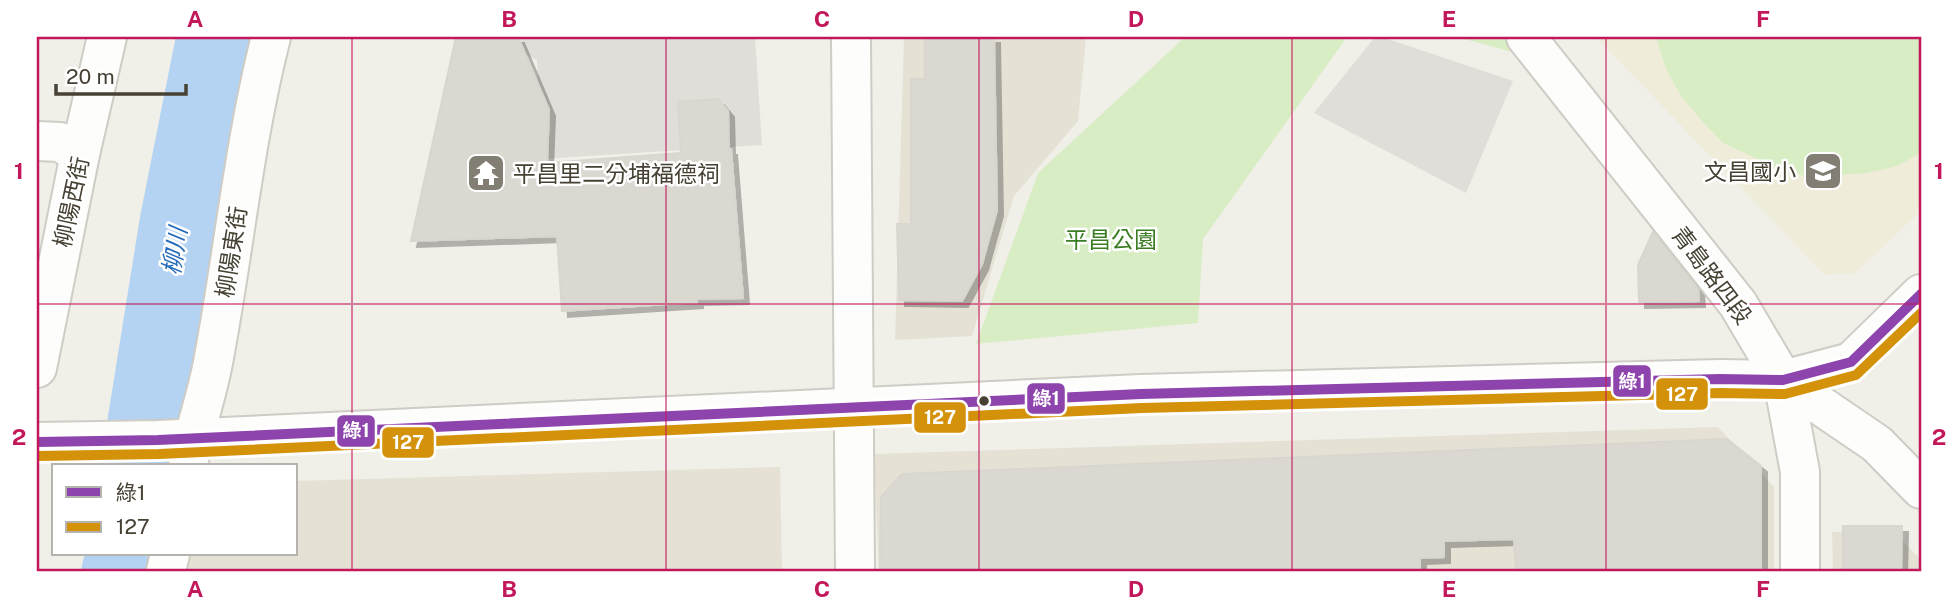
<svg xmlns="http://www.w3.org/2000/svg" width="1958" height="608" font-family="'Public Sans','Noto Sans TC',sans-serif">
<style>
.residential{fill:#e5e2d5}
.education{fill:#efecd9}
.green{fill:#d9edc5}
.parking{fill:#dfded8}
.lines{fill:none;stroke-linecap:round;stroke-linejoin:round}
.river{stroke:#b4d2f2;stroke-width:77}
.building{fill:#dad8d0;stroke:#d8d6ce;stroke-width:2;filter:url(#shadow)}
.minor-casing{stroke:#ceccc5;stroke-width:42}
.minor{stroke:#fdfdfc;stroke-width:38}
.bus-1-casing{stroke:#fff;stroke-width:16}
.bus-2-casing{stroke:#fff;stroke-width:16}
.bus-1{stroke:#8e44ad;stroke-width:10}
.bus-2{stroke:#d4920a;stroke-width:10}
.grid{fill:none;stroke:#c2185b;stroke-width:2;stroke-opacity:0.55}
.bus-dot{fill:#474134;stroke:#fff;stroke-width:2.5}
.labels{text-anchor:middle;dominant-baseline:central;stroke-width:5;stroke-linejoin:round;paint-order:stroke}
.poi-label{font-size:23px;fill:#474134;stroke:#fff;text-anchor:end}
.street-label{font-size:23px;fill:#474134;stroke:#fff}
.park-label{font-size:23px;fill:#3a7d22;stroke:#fff}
.water-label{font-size:24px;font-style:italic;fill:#246abb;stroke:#fff}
.line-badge{stroke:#fff;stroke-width:2.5}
.badge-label{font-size:19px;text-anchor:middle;font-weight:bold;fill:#fff}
.neatline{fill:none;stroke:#c2185b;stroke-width:2.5}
.grid-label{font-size:23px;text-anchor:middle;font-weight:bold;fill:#c2185b}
</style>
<defs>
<filter id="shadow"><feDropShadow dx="6" dy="6" stdDeviation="0" flood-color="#0004"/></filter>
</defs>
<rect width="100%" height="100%" fill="#f0efe8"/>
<g class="residential">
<polygon points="904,37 1086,37 1078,121 1014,196 972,336 895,340"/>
<polygon points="1718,427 1774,487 1774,571 879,571 874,454"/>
<polygon points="780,467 782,571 186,571 192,554 296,554 296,481"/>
<polygon points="1892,530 1921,560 1921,571 1833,571 1832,532"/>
</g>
<polygon class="education" points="1596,37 1921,37 1921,211 1855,273 1825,275"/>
<g class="green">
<polygon points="1185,37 1347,37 1203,239 1198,323 976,344 1038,173"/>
<polygon points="1457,37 1506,37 1520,54"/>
<polygon points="1656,37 1921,37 1921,153 1897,166 1867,173 1808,177 1779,169 1723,143 1701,120 1681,96 1666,69"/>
</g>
<g class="parking">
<polygon points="497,37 755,37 762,145 541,159 537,60 497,42"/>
<polygon points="1375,37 1382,37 1513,81 1466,193 1314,113"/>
</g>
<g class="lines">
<g class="river">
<polyline points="139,466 178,223 215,37"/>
<polyline points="120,571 125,554"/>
</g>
</g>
<g class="building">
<polygon points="456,37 518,37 549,110 547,163 681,153 678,102 718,99 728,111 729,149 731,149 743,298 697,299 697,302 562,311 557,236 411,241"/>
<polygon points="925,37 994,37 997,210 982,264 962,301 899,300 897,224 911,224 911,79 925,79"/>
<polygon points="1653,232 1698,289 1699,301 1639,302 1638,265"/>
<polygon points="1727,439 1761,466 1761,571 1516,571 1514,539 1444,541 1444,557 1420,558 1420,571 880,571 881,497 902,474"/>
<polygon points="1843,526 1902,526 1901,571 1843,571"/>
</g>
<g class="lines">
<defs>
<g id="minor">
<polyline points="851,37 855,571"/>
<polyline points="1526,37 1738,304 1783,380 1877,444 1921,489"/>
<polyline points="37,141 60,142 80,154"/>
<polyline points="37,368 80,154 107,37"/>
<polyline points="1783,380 1800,472 1800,571"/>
<polyline points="37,442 158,440 1141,394 1720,379 1783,380 1851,362 1921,294"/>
<path d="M 188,466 C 194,429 208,394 214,357 C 234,251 244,142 271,37"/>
<polyline points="166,571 170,554"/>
</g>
</defs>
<use href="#minor" class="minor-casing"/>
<use href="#minor" class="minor"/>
<defs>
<polyline id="bus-1" points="37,442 158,440 1141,394 1720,379 1783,380 1851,362 1921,294"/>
<polyline id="bus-2" points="37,456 159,454 1142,408 1720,393 1785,394 1856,375 1921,313"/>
</defs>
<use href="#bus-1" class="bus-1-casing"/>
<use href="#bus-2" class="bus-2-casing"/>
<use href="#bus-1" class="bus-1"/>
<use href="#bus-2" class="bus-2"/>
</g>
<path class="grid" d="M 352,37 L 352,571M 666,37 L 666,571M 979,37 L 979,571M 1292,37 L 1292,571M 1606,37 L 1606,571M 37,304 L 1921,304"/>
<defs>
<symbol id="school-square" viewBox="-11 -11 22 22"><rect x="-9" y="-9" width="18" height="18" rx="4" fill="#827e73" stroke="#fff"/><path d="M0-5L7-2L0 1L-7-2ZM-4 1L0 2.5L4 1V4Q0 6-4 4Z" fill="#fff"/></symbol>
<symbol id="temple-square" viewBox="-11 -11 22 22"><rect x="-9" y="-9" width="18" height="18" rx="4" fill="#827e73" stroke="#fff"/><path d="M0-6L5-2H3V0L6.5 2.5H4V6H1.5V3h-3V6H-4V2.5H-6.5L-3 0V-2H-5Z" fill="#fff"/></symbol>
</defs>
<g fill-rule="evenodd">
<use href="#school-square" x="1801" y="149" width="44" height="44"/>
<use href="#temple-square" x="464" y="151" width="44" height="44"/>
</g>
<circle class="bus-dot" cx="984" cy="401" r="6"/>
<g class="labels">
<g class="poi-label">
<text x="1796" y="171">文昌國小</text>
<text x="513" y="173" text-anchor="start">平昌里二分埔福德祠</text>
</g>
<g class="street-label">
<text transform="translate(71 202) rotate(-78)">柳陽西街</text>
<text transform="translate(231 252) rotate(-81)">柳陽東街</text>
<text transform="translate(1712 275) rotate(53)">青島路四段</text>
</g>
<g class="park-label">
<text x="1111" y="239">平昌公園</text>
</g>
<g class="water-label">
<text transform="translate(174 251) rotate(-81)">柳川</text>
</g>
</g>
<g class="line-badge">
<rect x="1612" y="364" width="40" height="34" rx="7" fill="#8e44ad"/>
<rect x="1655" y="377" width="54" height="34" rx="7" fill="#d4920a"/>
<rect x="1026" y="382" width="40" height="33" rx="7" fill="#8e44ad"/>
<rect x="913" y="401" width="54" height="33" rx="7" fill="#d4920a"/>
<rect x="336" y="414" width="40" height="34" rx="7" fill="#8e44ad"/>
<rect x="381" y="426" width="54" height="33" rx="7" fill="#d4920a"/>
</g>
<g class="badge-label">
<text x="1632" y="388">綠1</text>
<text x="1682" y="401">127</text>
<text x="1046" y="405">綠1</text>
<text x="940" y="424">127</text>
<text x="356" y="437">綠1</text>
<text x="408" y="449">127</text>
</g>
<rect width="1958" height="608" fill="none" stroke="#ffffff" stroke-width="77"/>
<rect x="52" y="464" width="245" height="91" fill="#ffffff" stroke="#b5b3ae" stroke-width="2"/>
<rect x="66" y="487" width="35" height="10" fill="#8e44ad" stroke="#b5b3ae" stroke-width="2"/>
<text x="116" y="500" font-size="21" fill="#474134">綠1</text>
<rect x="66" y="522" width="35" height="10" fill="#d4920a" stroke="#b5b3ae" stroke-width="2"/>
<text x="116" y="534" font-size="21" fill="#474134">127</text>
<path d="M56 84v10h130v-10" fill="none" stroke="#474134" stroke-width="3.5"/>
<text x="66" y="84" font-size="21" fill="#474134" stroke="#ffffff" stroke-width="5" paint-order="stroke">20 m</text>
<rect x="38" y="38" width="1882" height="532" class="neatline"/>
<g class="grid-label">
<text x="195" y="27">A</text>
<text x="509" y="27">B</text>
<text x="822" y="27">C</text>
<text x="1136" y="27">D</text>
<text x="1449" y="27">E</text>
<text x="1763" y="27">F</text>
<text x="19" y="179">1</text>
<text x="1939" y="179">1</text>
<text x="19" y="445">2</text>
<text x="1939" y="445">2</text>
<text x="195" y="597">A</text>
<text x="509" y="597">B</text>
<text x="822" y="597">C</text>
<text x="1136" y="597">D</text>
<text x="1449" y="597">E</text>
<text x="1763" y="597">F</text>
</g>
</svg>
